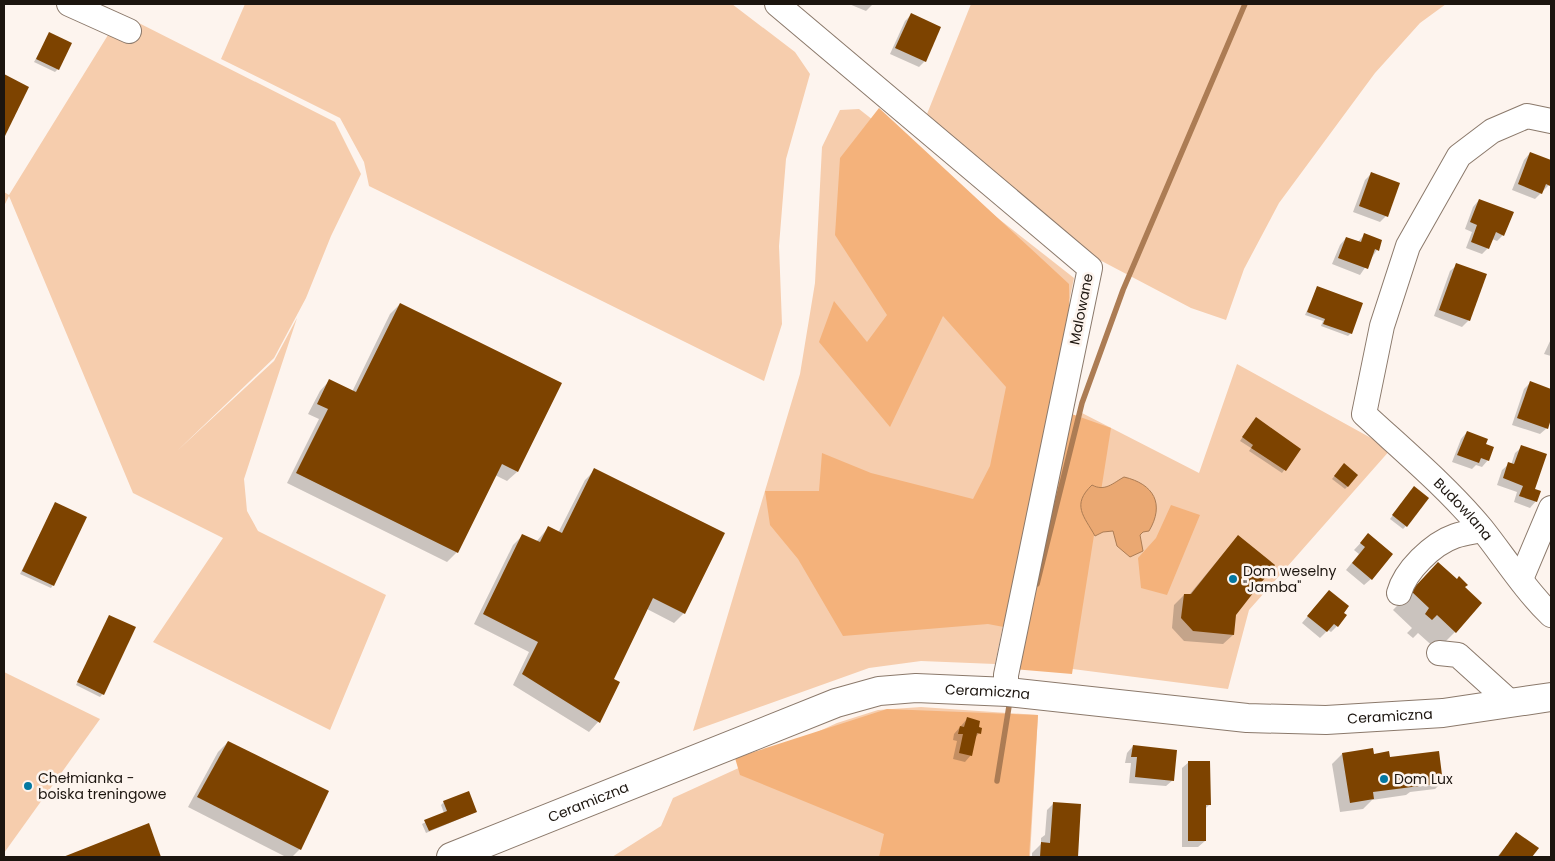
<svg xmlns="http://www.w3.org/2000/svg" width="1555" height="861" font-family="Poppins,sans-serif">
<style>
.green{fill:#f6cdad}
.forest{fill:#f4b27b}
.water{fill:#eaa872;stroke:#ac7c54}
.shadow{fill:#0003}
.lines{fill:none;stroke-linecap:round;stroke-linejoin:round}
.stream{stroke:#ac7c54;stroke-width:5.5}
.building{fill:#7d4300}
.street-casing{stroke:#8b796b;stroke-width:26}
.secondary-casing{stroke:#8b796b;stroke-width:30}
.street{stroke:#fff;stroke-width:24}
.secondary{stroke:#fff;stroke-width:28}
.poi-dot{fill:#0378a1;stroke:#fdf4ee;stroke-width:2}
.labels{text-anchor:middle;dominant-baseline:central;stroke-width:5;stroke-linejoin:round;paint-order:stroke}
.street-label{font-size:14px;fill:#1c150f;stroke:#fdf4ee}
.poi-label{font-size:14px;fill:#1c150f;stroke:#fdf4ee;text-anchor:start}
</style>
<rect width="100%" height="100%" fill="#fdf4ee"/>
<g class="green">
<polygon points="245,4 732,4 795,52 810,74 786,159 779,246 782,324 764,381 369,186 364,162 340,118 221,59"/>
<polygon points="971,4 1446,4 1420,23 1375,73 1279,203 1244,269 1226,320 1191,308 1094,257 927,114"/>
<polygon points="121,14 335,122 361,174 331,236 306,298 274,358 177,451 274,361 297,318 244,479 247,511 258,531 386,595 330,730 153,642 223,538 133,493 9,196 4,206 4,192 9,195"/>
<polygon points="859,109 1074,278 995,664 921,661 869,668 693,731 800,374 815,283 822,147 840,110"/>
<polygon points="1237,364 1391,449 1249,610 1228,689 1026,663 1080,412 1199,473"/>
<polygon points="4,672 100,719 4,853"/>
<polygon points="921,707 1038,715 1030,857 612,857 661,826 673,798 837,723 878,710"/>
</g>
<g class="forest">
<polygon points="879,108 1069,284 1070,340 1009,628 988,624 843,636 798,559 770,525 765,491 819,491 822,453 871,473 973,499 990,466 1006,387 943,316 890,427 819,342 834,301 867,342 887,315 835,235 840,158"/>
<polygon points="1066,412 1111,428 1072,674 1012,669"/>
<polygon points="1171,505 1200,515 1167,595 1141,588 1138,558 1156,538"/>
<polygon points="887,709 1038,715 1029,857 879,857 884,834 740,775 735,758"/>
</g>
<path class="water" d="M 1124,477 C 1154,484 1165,504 1149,531 L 1143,532 L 1140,535 L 1143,551 L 1130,557 L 1117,546 L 1113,531 L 1103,532 L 1095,536 C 1084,516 1071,505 1092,485 C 1105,492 1113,483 1124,477 Z"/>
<g class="shadow">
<polygon points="849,4 873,4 866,11"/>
<polygon points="911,15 925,61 919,67 890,54 905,21"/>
<polygon points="50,33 58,69 55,72 34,62"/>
<polygon points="4,76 28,88 4,135"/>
<polygon points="1530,153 1551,161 1549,185 1535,199 1512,190 1524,160"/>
<polygon points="1371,174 1386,216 1380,222 1353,212 1365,180"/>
<polygon points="1479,200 1503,235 1497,241 1492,239 1488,248 1482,254 1466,248 1472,232 1465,229 1473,207"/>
<polygon points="1364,235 1377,250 1360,275 1332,264 1340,245 1346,238 1358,242"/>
<polygon points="1457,265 1469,320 1462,327 1434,316 1450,271"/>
<polygon points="1317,288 1351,333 1348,336 1321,326 1323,321 1305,315"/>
<polygon points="400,304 517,472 507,481 495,475 457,552 447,562 287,483 319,419 308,414 320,391 329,381 352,392 390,314"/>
<polygon points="1551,339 1551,356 1544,354"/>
<polygon points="1530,383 1551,390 1551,415 1547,428 1540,434 1512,425 1524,389"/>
<polygon points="1253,421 1300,449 1282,473 1249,451 1251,448 1240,441"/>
<polygon points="1467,432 1485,445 1488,460 1482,467 1476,465 1472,469 1452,462 1461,439"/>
<polygon points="1522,447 1536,501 1530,508 1514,502 1517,492 1497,485 1502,470 1509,464 1511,465 1515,453"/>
<polygon points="1341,468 1348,486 1345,489 1332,479"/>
<polygon points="595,470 684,613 674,623 647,609 612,679 618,682 598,722 589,732 513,685 529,652 474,624 513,545 523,535 536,542 548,528 558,533 585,480"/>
<polygon points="1411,491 1406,526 1403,529 1390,519"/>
<polygon points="55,504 53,585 51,588 20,574"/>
<polygon points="1368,535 1371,579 1364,585 1346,570 1359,554 1354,550"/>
<polygon points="1238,536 1233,635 1223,644 1184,641 1172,628 1174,605 1184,595 1189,595"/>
<polygon points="1438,564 1464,588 1455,632 1437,650 1418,633 1413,638 1407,633 1412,628 1393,610"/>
<polygon points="1323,598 1337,626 1331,632 1328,630 1320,638 1302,623"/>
<polygon points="110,616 103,694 100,697 76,685"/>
<polygon points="967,719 979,722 979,733 975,738 971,755 965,762 953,759 957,741 953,740 954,734"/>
<polygon points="228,742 300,849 292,857 286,857 188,807 218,752"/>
<polygon points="1133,746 1173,780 1166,786 1129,783 1131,763 1125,763 1127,753"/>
<polygon points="1342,754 1373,755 1389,758 1442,782 1435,789 1410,792 1406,795 1372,800 1363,809 1340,812 1332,764"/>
<polygon points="1189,762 1209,805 1205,809 1205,841 1198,847 1182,847 1182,768"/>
<polygon points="444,802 476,812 426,833 422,824 444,813 441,805"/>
<polygon points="1053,804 1080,806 1077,857 1032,857 1032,853 1041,844 1041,838 1045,835 1047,810"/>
<polygon points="148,824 160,857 66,857"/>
<polygon points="1516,834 1537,849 1531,857 1497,857"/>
</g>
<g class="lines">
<g class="stream">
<polyline points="1037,584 1082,403 1123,290 1245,4"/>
<polyline points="997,781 1010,700"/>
</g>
</g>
<g class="building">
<polygon points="911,13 941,27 926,62 895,48"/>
<polygon points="49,32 72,43 59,70 36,59"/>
<polygon points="4,74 29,87 4,138"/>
<polygon points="1530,152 1551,160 1551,184 1550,186 1546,184 1542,194 1518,184"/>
<polygon points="1371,172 1400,183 1388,217 1359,206"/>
<polygon points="1479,199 1514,212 1504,236 1496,232 1489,249 1471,242 1477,225 1470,222"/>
<polygon points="1364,233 1382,240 1379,251 1375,249 1368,269 1338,258 1346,237 1361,242"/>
<polygon points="1456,263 1487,274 1470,321 1439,310"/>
<polygon points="1317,286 1363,303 1352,334 1323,324 1325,319 1307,312"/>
<polygon points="400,303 562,383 518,472 502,464 458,553 296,473 328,409 317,404 329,379 356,392"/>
<polygon points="1530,381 1551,389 1551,419 1548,429 1517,418"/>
<polygon points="1256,417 1301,449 1286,471 1251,448 1253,445 1242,437"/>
<polygon points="1467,431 1488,439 1486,444 1494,447 1489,461 1481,458 1479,463 1457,455"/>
<polygon points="1521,445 1547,454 1535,489 1541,491 1537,502 1519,496 1523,486 1503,478 1508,462 1514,464"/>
<polygon points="1344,463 1358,475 1348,487 1334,476"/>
<polygon points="594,468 725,533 685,614 653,598 614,679 620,682 600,723 522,674 538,642 483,614 522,534 540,542 548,526 562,533"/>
<polygon points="1414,486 1429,498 1407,527 1392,515"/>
<polygon points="55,502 87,517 54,586 22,571"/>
<polygon points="1368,533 1393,554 1372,580 1352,563 1365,547 1360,543"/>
<polygon points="1238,535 1275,565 1236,615 1234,635 1193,631 1181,618 1184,594 1191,594"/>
<polygon points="1438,562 1457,579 1459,576 1468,585 1465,587 1482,603 1456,633 1437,615 1432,620 1425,614 1429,608 1411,591"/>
<polygon points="1329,590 1349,606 1344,613 1347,615 1338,627 1334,624 1327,632 1307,616"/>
<polygon points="109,615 136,627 104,695 77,682"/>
<polygon points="967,717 980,721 979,727 982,728 981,734 977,733 972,756 959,753 963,734 958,734 960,726 964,727"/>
<polygon points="228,741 329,791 301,850 197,797"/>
<polygon points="1133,745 1177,750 1174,781 1135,777 1137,757 1131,757"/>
<polygon points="1373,748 1374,754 1389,751 1390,757 1439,751 1443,783 1373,792 1374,799 1350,803 1342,753"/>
<polygon points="1188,761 1210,761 1211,805 1206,805 1206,841 1188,841"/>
<polygon points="469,791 477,812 429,831 424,820 447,811 443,801"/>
<polygon points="1053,802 1081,804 1078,857 1040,857 1041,842 1050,843"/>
<polygon points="149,823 161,857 63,857"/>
<polygon points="1516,832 1539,848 1532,857 1498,857"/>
</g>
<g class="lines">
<defs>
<g id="street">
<polyline points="69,4 129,31"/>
<polyline points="777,4 1090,268 1006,675 1006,692"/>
<path id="s1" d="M 1551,121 L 1527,116 L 1492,131 L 1459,156 L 1408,246 L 1382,326 L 1364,414 C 1404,451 1447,487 1482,529 C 1505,558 1525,590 1551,615"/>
<polyline points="1521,579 1551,508"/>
<path d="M 1399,593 C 1405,571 1432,544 1455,536 C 1464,533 1473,532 1482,530"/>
<polyline points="1439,653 1458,655 1511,703"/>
</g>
<g id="secondary">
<path id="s2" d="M 451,857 L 836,703 L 879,691 L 916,688 L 1008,692 L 1247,718 L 1326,720 L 1443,713 L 1551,697"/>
</g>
</defs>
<use href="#street" class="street-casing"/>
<use href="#secondary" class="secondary-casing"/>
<use href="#street" class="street"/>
<use href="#secondary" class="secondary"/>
</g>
<g class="poi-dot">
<circle cx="1233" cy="579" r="5"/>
<circle cx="1384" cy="779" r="5"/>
<circle cx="28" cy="786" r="5"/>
</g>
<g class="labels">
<g class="street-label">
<text transform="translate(1081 309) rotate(-79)">Malowane</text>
<text stroke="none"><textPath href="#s1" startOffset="519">Budowlana</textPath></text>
<text stroke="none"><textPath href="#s2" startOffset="568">Ceramiczna</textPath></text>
<text stroke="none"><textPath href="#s2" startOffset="972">Ceramiczna</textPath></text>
<text stroke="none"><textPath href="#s2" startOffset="148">Ceramiczna</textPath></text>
</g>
<g class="poi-label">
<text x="1243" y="571">Dom weselny<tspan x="1243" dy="16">"Jamba"</tspan></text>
<text x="38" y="778">Chełmianka -<tspan x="38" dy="16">boiska treningowe</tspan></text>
<text x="1394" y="779">Dom Lux</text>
</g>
</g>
<rect width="1555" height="861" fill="none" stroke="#1c150f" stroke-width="10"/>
</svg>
